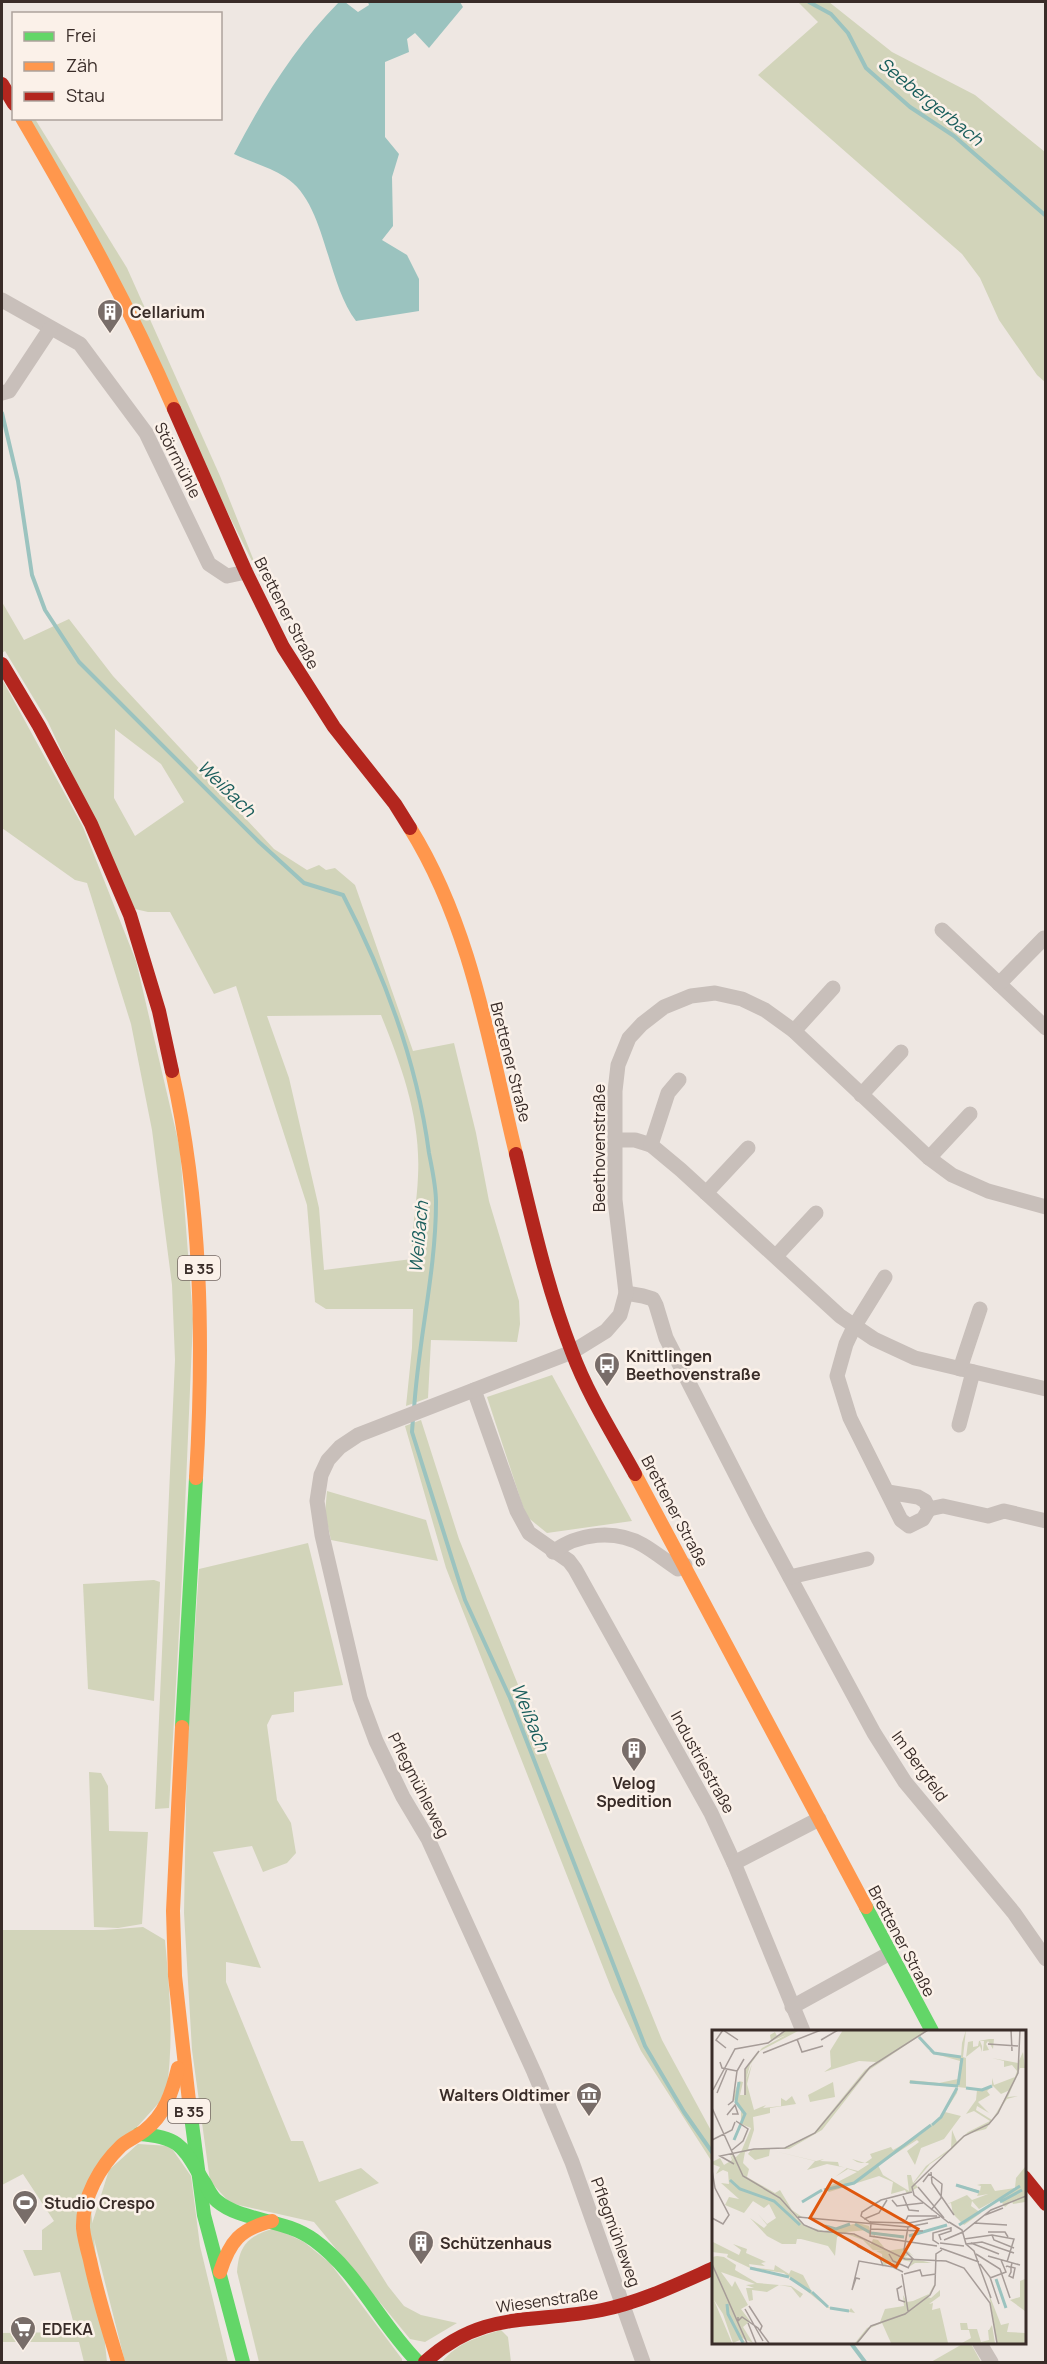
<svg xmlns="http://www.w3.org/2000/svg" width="1047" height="2364" font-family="Manrope,sans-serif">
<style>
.green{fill:#d2d4ba;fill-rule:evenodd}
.water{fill:#9bc3bf}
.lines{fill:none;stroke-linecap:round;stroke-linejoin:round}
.stream{stroke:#9bc3bf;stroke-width:4}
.street{stroke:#c8bfba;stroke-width:15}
.fast{stroke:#63d668;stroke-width:14}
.slow{stroke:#ff974d;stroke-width:14}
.jam{stroke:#b3261e;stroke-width:14}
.labels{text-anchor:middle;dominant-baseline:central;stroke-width:5;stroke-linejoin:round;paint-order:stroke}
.shield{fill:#fbf1e9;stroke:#736762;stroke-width:1.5}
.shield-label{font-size:15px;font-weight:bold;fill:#392c28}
.poi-label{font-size:16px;font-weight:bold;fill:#392c28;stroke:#fbf1e9;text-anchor:start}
.street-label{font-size:16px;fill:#392c28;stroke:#fbf1e9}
.water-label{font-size:18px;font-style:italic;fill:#1a5e5c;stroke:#fbf1e9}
.inset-river{fill:none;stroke:#9bc3bf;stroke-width:3}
.inset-road{fill:none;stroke:#a69c98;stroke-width:1.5}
.view{fill:#df570d;fill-opacity:0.15;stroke:#df570d;stroke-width:3}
.inset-edge{fill:none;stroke:#392c28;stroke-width:3}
</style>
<rect width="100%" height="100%" fill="#eee7e2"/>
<g class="green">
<polygon points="798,2 829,2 892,52 975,95 1045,152 1045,382 1037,375 999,320 980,278 962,254 758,75 818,22"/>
<polygon points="30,119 35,119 127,268 220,476 262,581"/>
<path d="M 2,602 L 24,640 L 69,619 L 113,676 L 274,849 L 307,870 L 319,865 L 326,870 L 335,868 L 355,885 L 413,1051 L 454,1043 L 476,1133 L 489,1201 L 519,1301 L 520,1324 L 517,1342 L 431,1340 L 428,1398 L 406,1406 L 412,1348 L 413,1309 L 326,1309 L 315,1302 L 307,1205 L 236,986 L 214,994 L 170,912 L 148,912 L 135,909 L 48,722 L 5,651 L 2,653 ZM 115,729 L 161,764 L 184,802 L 135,836 L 114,798 ZM 381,1015 C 402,1067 421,1119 418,1176 C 417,1204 411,1231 412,1259 L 324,1270 L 319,1208 L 289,1078 L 267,1016 Z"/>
<polygon points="2,679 83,827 136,961 180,1149 193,1319 182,1578 169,1808 155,1809 175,1360 172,1285 152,1130 131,1024 87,883 75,880 2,828"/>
<polygon points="552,1375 632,1521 547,1533 526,1516 487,1397"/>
<polygon points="421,1420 459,1539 662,2040 714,2136 714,2165 641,2051 612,1990 446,1568 405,1426"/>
<polygon points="327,1491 426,1520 438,1561 331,1540 325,1513"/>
<polygon points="308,1543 343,1685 294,1692 294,1712 272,1715 267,1725 277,1800 291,1823 296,1853 287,1863 263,1872 252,1846 213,1852 261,1968 226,1962 226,1982 291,2141 303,2141 319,2182 361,2168 379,2183 335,2201 388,2286 404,2306 421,2315 457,2323 425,2342 410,2339 314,2222 230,2203 210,2181 192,2050 184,1913 187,1750 199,1569"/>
<polygon points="154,1580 160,1582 154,1701 88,1689 83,1584"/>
<polygon points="89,1772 101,1773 108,1786 109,1831 148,1832 142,1924 118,1928 94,1927"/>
<path d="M 143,1927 L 165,1940 C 170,1995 174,2041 166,2095 L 88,2181 L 107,2362 L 84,2362 L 79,2342 L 2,2342 L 2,2333 L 76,2332 L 60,2272 L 34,2276 L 23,2250 L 42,2250 L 42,2230 L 54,2221 L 23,2174 L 2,2185 L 2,1930 L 104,1930 Z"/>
<polygon points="138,2144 170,2146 191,2176 200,2246 228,2362 125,2362 91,2227 109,2170"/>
<path d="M 275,2228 L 304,2242 L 330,2263 L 402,2359 L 402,2362 L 259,2362 L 237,2272 C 239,2244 249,2236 275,2228 Z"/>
<path d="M 501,2330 L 508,2337 L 511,2362 L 442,2362 C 457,2343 478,2337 501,2330 Z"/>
<polygon points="966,2342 970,2342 981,2362 931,2362"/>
</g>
<path class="water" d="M 339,2 L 345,2 L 358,12 L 369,5 L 368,2 L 460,2 L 463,7 L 429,48 L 415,33 L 407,39 L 409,52 L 385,62 L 385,137 L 399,154 L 392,177 L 393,226 L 382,240 L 407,255 L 419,279 L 419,311 L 356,321 C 326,282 326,202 285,177 C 270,167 250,162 234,154 C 263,98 295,47 339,2 Z"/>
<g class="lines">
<g class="stream">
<polyline points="809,2 831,14 848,33 866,68 910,107 954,136 1046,216"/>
<path d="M 2,413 L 18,481 L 32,575 L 45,610 L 79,662 L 259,842 L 304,883 L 343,895 C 385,976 417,1062 429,1153 C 432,1169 436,1186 436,1202 C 436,1272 418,1341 414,1410"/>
<polyline points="413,1418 412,1432 465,1600 510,1698 645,2046 684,2112 714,2155"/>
<polyline points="850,2342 865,2362"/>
</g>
<g class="street">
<polyline points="2,300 80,344 146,433 209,564 227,576 246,572"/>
<polyline points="2,393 9,391 50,329"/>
<polyline points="942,930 1046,1028"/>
<polyline points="999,984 1044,938"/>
<polyline points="794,1031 833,988"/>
<polyline points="861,1095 901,1052"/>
<polyline points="616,1140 635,1140 651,1145 681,1170 840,1316 874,1339 915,1358 1046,1389"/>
<polyline points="651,1145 668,1093 679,1080"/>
<polyline points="929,1158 970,1114"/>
<polyline points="706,1193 748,1148"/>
<polyline points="776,1256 816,1213"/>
<polyline points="885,1277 854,1327 846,1344 837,1376 850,1418 901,1520 909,1526 923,1519 929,1509 925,1501 918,1497 888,1492"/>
<polyline points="626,1293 643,1296 653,1299 656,1305 666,1338 759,1520 874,1733 905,1782 1014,1913 1046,1959"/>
<polyline points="960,1369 980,1309"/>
<polyline points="474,1390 517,1511 529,1533 569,1561 575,1569 711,1813 734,1863 803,2031"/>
<polyline points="959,1425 973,1372"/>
<polyline points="929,1509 943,1506 988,1516 1004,1511 1046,1521"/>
<path d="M 553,1552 C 578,1533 615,1529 643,1545 C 655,1552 666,1561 678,1569 L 685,1565"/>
<polyline points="790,1577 867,1559"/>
<polyline points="734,1863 819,1819"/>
<polyline points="792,2007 890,1953"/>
<polyline points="979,2342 991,2362"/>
<polyline points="643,2362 572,2162 534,2072 428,1839 403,1797 376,1741 360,1698 322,1535 317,1501 321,1475 328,1460 340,1447 358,1435 572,1352 606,1331 620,1315 626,1293 615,1200 615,1091 618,1065 629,1038 642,1024 664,1007 691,996 715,993 742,999 765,1010 794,1031 929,1158 952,1175 988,1191 1046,1207"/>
</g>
<g class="fast">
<polyline points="182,1727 196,1478"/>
<polyline points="866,1907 932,2031"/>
<polyline points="189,2101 204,2215 243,2362"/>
<path d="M 139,2134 C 182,2137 183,2148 204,2182 C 208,2188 211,2196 217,2201 C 242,2222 284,2218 314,2240 C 358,2272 380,2324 418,2362"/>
</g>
<g class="slow">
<path d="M 22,118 C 78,214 130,307 174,409"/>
<path d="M 410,828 C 471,926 489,1043 516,1154"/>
<path d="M 172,1071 C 202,1205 204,1343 196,1478"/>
<polyline points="635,1474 866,1907"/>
<polyline points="182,1727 173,1911 175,1976 189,2101"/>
<path d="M 220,2272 C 230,2241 240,2229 272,2221"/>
<path d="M 118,2362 C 108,2328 97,2294 90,2260 C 87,2249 84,2238 83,2228 C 82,2198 100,2166 121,2146 C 128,2140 136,2137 144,2131 C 165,2115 172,2093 178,2068"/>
</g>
<g class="jam">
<polyline points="2,84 14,104"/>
<polyline points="174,409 246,572 283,647 334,727 395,804 410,828"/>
<polyline points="2,664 39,726 91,824 130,915 159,1011 172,1071"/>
<path d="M 516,1154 C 532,1220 547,1288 572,1352 C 588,1395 613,1434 635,1474"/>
<polyline points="1024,2177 1046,2204"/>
<path d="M 425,2362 C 483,2309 532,2324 602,2310 C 641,2302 678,2284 714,2268"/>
</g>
</g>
<defs>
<symbol id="building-pin" viewBox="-11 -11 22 30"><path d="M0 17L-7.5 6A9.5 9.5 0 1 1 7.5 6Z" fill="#786d69" stroke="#fbf1e9"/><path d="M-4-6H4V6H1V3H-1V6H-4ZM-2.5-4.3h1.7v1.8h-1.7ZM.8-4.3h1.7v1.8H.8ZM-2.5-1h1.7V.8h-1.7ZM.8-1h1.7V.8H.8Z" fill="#fff"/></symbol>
<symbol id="bus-pin" viewBox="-11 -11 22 30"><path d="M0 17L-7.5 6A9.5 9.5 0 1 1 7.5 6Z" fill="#786d69" stroke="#fbf1e9"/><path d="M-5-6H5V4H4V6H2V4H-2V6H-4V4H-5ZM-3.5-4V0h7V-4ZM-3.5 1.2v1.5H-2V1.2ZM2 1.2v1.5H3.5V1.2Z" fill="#fff"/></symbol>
<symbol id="museum-pin" viewBox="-11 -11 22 30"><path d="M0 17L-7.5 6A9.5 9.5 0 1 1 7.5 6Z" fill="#786d69" stroke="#fbf1e9"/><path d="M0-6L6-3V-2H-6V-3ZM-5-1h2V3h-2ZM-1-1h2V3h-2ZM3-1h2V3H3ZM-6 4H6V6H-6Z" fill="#fff"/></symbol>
<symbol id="stadium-pin" viewBox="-11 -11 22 30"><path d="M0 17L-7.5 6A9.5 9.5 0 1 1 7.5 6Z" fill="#786d69" stroke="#fbf1e9"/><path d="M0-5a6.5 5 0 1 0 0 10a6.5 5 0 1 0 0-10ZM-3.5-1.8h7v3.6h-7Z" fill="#fff"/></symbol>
<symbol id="supermarket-pin" viewBox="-11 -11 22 30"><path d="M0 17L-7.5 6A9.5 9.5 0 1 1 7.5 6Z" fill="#786d69" stroke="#fbf1e9"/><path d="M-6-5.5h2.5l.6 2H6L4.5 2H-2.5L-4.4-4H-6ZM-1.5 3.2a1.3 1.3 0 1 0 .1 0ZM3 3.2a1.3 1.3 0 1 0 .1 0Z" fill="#fff"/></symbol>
</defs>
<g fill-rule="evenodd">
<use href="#building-pin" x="95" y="297" width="30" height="40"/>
<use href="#bus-pin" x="592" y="1350" width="30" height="40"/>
<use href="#building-pin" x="619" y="1735" width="30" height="40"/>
<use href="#museum-pin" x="574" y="2080" width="30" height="40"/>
<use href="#stadium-pin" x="10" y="2188" width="30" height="40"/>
<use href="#building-pin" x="406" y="2228" width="30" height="40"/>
<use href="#supermarket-pin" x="8" y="2314" width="30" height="40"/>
</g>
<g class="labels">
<g class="shield">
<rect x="178" y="1256" width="42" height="24" rx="4.5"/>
<rect x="168" y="2099" width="42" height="24" rx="4.5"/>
</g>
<g class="shield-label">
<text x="199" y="1268">B 35</text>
<text x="189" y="2111">B 35</text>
</g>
<g class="poi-label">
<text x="130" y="312">Cellarium</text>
<text x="626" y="1356">Knittlingen<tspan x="626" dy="18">Beethovenstraße</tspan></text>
<text x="634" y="1783" text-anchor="middle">Velog<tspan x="634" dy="18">Spedition</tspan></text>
<text x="570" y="2095" text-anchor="end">Walters Oldtimer</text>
<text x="44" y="2203">Studio Crespo</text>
<text x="440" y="2243">Schützenhaus</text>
<text x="42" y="2329">EDEKA</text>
</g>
<g class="street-label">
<text transform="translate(178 460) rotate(63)">Störrmühle</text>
<text transform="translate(287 613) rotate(63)">Brettener Straße</text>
<text transform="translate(511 1062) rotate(76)">Brettener Straße</text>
<text transform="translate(599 1148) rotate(-90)">Beethovenstraße</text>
<text transform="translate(675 1511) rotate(62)">Brettener Straße</text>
<text transform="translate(703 1762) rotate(61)">Industriestraße</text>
<text transform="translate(920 1766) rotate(54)">Im Bergfeld</text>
<text transform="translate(419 1785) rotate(63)">Pflegmühleweg</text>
<text transform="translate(902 1941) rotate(62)">Brettener Straße</text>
<text transform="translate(616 2232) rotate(70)">Pflegmühleweg</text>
<text transform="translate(547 2300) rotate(-8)">Wiesenstraße</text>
</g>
<g class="water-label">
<text transform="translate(931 101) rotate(39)">Seebergerbach</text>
<text transform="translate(227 788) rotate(44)">Weißach</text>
<text transform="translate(418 1237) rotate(-85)">Weißach</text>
<text transform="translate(531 1717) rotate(68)">Weißach</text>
</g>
</g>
<g transform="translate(712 2030)">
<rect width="314" height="314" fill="#eee7e2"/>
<path d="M 73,0 L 86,1 L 48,21 L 38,35 L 34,50 L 40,34 L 35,54 L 42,80 L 54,75 L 51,78 L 69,76 L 69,68 L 74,71 L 80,66 L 84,74 L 58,78 L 58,83 L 41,87 L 42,100 L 36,119 L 69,119 L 101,104 L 153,40 L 164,32 L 147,31 L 112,42 L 119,37 L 118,21 L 131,0 L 216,0 L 207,7 L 217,21 L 249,27 L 250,13 L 254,0 L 251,27 L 254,28 L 256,12 L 261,11 L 261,17 L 266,16 L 267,11 L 277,9 L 282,9 L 281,19 L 276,11 L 274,14 L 277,20 L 271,21 L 272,11 L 268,11 L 270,16 L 270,22 L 268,16 L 254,27 L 254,58 L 246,57 L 245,63 L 233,82 L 249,86 L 232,109 L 209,118 L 203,135 L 195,121 L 207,112 L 205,110 L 166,135 L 171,145 L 197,161 L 195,145 L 199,145 L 201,153 L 214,136 L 239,118 L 240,100 L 245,112 L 256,102 L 278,91 L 262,81 L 254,84 L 264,70 L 265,60 L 280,56 L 280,48 L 282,55 L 303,47 L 305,41 L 300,35 L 292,37 L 292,31 L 280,28 L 306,33 L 311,22 L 313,38 L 308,38 L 296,67 L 306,66 L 295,69 L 274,99 L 255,104 L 239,120 L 218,134 L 202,153 L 206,157 L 195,164 L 193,160 L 179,164 L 181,152 L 167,146 L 117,162 L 112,159 L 145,142 L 136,139 L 123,147 L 135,138 L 115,134 L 95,140 L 103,131 L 62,121 L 104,131 L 112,129 L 108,131 L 126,132 L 127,136 L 146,141 L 157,134 L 156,133 L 149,133 L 145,132 L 140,129 L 153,133 L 160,128 L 158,124 L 179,117 L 181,120 L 208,105 L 228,88 L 245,57 L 197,53 L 198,50 L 227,53 L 246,49 L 248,31 L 220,23 L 217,21 L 206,7 L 157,40 L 110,100 L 77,119 L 58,119 L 57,126 L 43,130 L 36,124 L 39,120 L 33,122 L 31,133 L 37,139 L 35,147 L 63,163 L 68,160 L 80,180 L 90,187 L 85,188 L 75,177 L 85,189 L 94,196 L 112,201 L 146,193 L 157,196 L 158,202 L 195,206 L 164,204 L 161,208 L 162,204 L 158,203 L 155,200 L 134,202 L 146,206 L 159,214 L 161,209 L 166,210 L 175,221 L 193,218 L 202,227 L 192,220 L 196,225 L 193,227 L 220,233 L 203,233 L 197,237 L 200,232 L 190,230 L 186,238 L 180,232 L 171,236 L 170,224 L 164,221 L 172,221 L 161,220 L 151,210 L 132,203 L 125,207 L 123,226 L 116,216 L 89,209 L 85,209 L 84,214 L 70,214 L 55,206 L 38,188 L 52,198 L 55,195 L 46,184 L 55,194 L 64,188 L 57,174 L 52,178 L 41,171 L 32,183 L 13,175 L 17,167 L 27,169 L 9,153 L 17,154 L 16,142 L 11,140 L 4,144 L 8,137 L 0,134 L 0,132 L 8,128 L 12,135 L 20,130 L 18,124 L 22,131 L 19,124 L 24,127 L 29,122 L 39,98 L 29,94 L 29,78 L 23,74 L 24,69 L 21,71 L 23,61 L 27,51 L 31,52 L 28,65 L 33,65 L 33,39 L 50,18 L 74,5 L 59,11 L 58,5 L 63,2 L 65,6 ZM 281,56 L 289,64 L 298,60 L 280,90 L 264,80 L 265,76 L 277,83 L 266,72 L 278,65 L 275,61 ZM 121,52 L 123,67 L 98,72 L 96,65 ZM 313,137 L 313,172 L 301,174 L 300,171 L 293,177 L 287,168 L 267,179 L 260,171 L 259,176 L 269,183 L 252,195 L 241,184 L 239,173 L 235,174 L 255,165 L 260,170 L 276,164 L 265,166 L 267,162 L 244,154 L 268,161 L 269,156 L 265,155 L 269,154 L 279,154 L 283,161 L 303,158 L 304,148 ZM 1,212 L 27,225 L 29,220 L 21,214 L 35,219 L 34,223 L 54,232 L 49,233 L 53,236 L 37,234 L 38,237 L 62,240 L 63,235 L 77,244 L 79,240 L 91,245 L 100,262 L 116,277 L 137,281 L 139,278 L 143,283 L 116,278 L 72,243 L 38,238 L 15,227 L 16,224 L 0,222 ZM 5,226 L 12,227 L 24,235 L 23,240 L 45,253 L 79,256 L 91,264 L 88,268 L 79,257 L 67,255 L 55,262 L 40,260 L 41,270 L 37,271 L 34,258 L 42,258 L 34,255 L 43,254 L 9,242 L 20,257 L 23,251 L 36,275 L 29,279 L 38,291 L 31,297 L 41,313 L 30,308 L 34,313 L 28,310 L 21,313 L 11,284 L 2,270 L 20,313 L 1,313 L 0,227 ZM 313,249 L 313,281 L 298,270 L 308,267 L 308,251 ZM 223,253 L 221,260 L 215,267 L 219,268 L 228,260 L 228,266 L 217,274 L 221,273 L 220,280 L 228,278 L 236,313 L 179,313 L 170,293 L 158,298 L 146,313 L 143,313 L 155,298 L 168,292 L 173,279 L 192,276 L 191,265 L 195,272 L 201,271 L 217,264 ZM 277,264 L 289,295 L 297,293 L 295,302 L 313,303 L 313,313 L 285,313 ZM 248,293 L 255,293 L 256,299 L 265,299 L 269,312 L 277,310 L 276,300 L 266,300 L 277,300 L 280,295 L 283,313 L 250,313 L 259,308 L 257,300 L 249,300 Z" fill="#d2d4ba" fill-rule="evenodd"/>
<path class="inset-river" d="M 207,7 L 222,23 L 249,27M 198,52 L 246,56M 246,55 L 250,28M 254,58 L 270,60 L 280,56M 220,95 L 229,87 L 245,58M 22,110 L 33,84 L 24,72 L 27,52M 18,150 L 28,159 L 62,171 L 88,195M 244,155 L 267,162M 112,160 L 142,153 L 219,95M 90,172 L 110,160M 288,172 L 310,160M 143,194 L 159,203 L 192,207M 247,195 L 308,156M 113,196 L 124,199 L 138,194M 197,206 L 235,195M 38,238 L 77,247M 78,248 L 99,262M 284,249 L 294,278M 100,262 L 116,277M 15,274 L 16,284 L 31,313M 118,278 L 137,281"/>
<path class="inset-road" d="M 11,0 L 4,10 L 14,18M 11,0 L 26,10M 299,0 L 300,21M 85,9 L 90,22 L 111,16M 109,10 L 126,0M 276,14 L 306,16M 51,23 L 109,0M 8,32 L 10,38 L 25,41M 1,60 L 23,19 L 56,13 L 74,0M 5,63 L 15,39M 33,65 L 33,39 L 47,21M 16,75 L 21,71 L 25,41 L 32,29M 0,78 L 31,146 L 68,168 L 92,195 L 106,201 L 142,204 L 193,229 L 234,231 L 252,238 L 278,273 L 285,313M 15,85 L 23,75 L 26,84 L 20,84M 0,110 L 20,100 L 23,92M 20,120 L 31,111 L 36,99 L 24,91M 22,134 L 8,126 L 42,119 L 73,118 L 103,103 L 158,37 L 216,0M 0,140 L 3,158 L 17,185 L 11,194 L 0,188M 219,142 L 220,153 L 242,185M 211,152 L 217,144 L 230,154 L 229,168 L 219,180M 206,157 L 232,188M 200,162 L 169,170 L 150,182 L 149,186 L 159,193 L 158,206 L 225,216M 191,166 L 197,180 L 207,181M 180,170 L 185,176 L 211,173M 273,185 L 291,178M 86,187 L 196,197M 152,189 L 167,183 L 175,170M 194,190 L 196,186 L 225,186M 158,192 L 197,193 L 228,187M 237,192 L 250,200 L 254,214 L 262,221 L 279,268M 237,193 L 202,165 L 200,157 L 252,106 L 277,94 L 286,83 L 306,43 L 308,0M 262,193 L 295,195M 196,197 L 216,193M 159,199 L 211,201M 276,202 L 293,202 L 296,207M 280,205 L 282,210 L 302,218M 252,209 L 280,205 L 302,209 L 295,232M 229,210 L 227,205 L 239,201 L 239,197M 232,210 L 251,202 L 279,180 L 314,166M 228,213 L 252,216M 259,213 L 287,224M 227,214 L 221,210 L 221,203 L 239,198M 254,214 L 270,212 L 302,223M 145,216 L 168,228 L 171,236M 228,218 L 267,232M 177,224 L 181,231 L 197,238M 264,224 L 288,239 L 298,268M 276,226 L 308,235M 0,234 L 35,313M 268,234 L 278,247 L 287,274M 294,237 L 295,236 L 298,237 L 299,237 L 303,238 L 301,248 L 297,246 L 299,242 L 299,237 L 300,233M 196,238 L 201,229 L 192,220 L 196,197M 190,244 L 196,281M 192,244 L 208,240 L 210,246 L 224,244M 278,248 L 294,242 L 289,230M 148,249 L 144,248 L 140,260 L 147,231 L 181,237 L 191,242M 190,256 L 185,259 L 187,270 L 193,272M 37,276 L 50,296 L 48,301M 33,279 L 51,311M 26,287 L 26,291 L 30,287 L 46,298 L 57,313M 36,293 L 44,313M 145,313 L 159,296 L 193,284 L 218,265 L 223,255 L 224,224 L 230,220"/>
<path class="view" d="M 120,150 L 206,199 L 184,237 L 98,188 Z"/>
<rect width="314" height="314" class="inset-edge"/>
</g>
<rect width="1047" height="2364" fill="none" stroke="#392c28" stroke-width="6"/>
<rect x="12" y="12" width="210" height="108" fill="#fbf1e9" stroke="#ada29c" stroke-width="1.5"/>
<rect x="24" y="32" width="30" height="9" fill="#63d668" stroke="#ada29c" stroke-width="1.5"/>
<text x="66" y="42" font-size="18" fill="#392c28">Frei</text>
<rect x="24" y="62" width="30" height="9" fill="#ff974d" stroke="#ada29c" stroke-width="1.5"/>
<text x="66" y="72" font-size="18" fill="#392c28">Zäh</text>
<rect x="24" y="92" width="30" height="9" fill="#b3261e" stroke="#ada29c" stroke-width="1.5"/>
<text x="66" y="102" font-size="18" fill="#392c28">Stau</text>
</svg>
